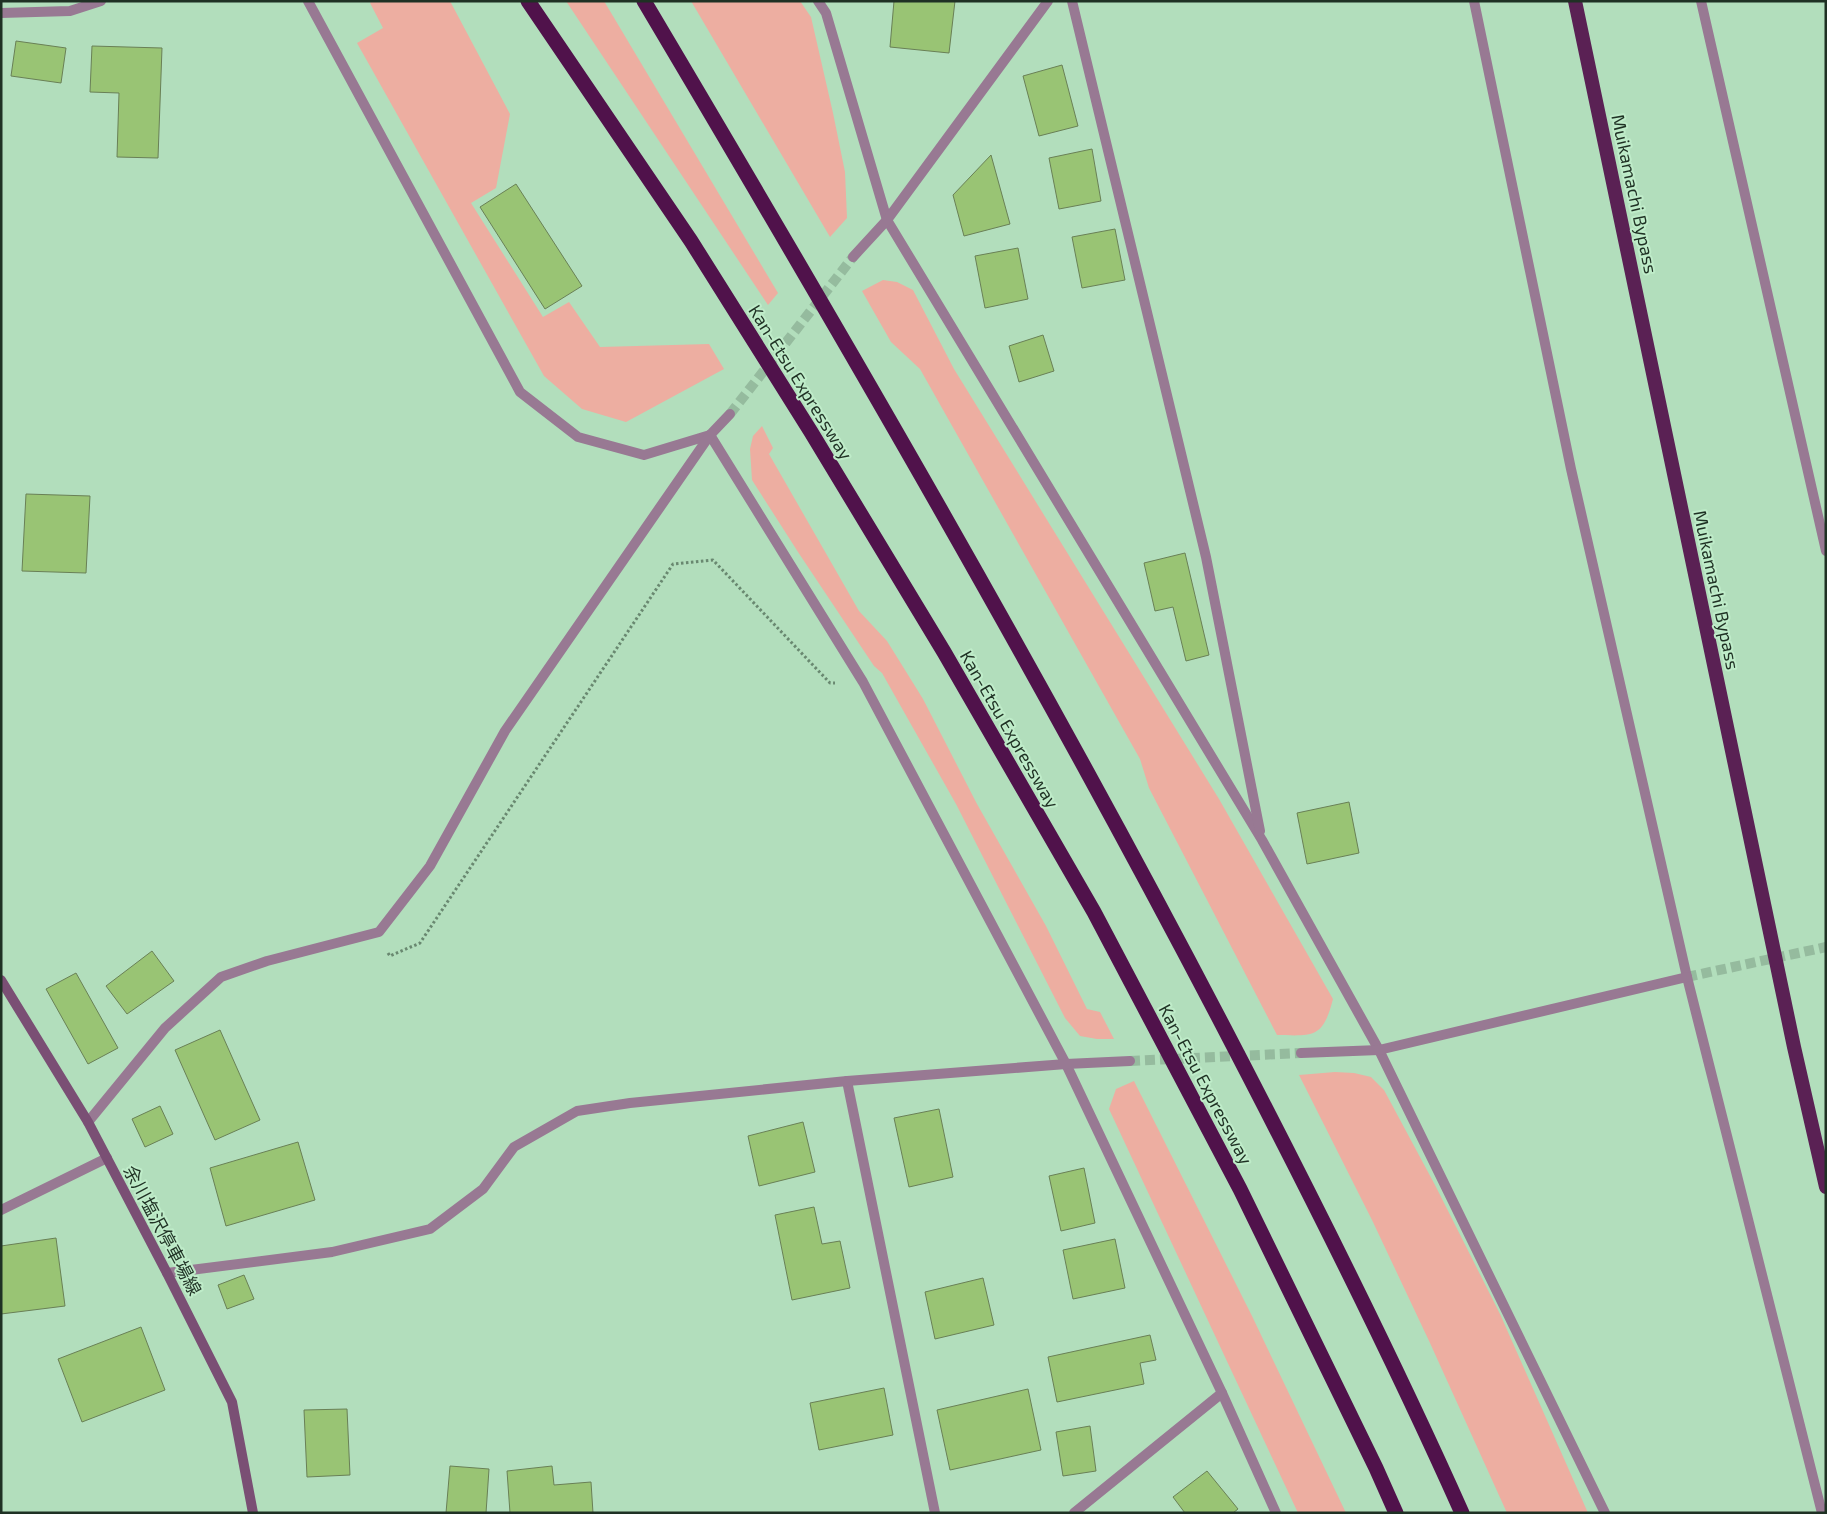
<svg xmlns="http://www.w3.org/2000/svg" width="1827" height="1514" font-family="'Exo 2','Noto Sans JP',sans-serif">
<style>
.green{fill:#edaea1}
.building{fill:#99c474;stroke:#698056}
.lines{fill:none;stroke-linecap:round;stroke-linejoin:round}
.minor-tunnel{stroke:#95bb9e;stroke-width:10;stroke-dasharray:10 5;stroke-linecap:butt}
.path{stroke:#698870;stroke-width:3;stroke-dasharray:2.5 2.5;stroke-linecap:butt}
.minor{stroke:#987993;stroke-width:10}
.secondary{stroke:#7a4f74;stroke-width:10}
.trunk{stroke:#5a2154;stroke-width:14}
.motorway{stroke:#50124b;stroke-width:15}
.labels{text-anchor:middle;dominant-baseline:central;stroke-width:4;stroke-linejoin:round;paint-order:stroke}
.street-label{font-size:18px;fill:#1f3124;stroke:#bfecc9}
</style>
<rect width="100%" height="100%" fill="#b2debc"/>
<g class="green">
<polygon points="372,1 450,1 510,114 496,188 471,203 543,317 569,302 600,347 709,344 724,369 626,422 582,409 544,376 357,43 383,28 370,3"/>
<polygon points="566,1 604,1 778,293 768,305"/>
<polygon points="691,1 800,1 811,17 833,113 845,172 847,218 830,237"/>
<path d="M 883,280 L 897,282 L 913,290 L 954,369 L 1219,799 L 1333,999 C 1323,1038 1314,1036 1277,1035 L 1149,788 L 1140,759 L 920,369 L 891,342 L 862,291 Z"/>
<polygon points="762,426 773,448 769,454 859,611 887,641 923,699 977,804 1046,926 1087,1009 1100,1012 1114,1039 1097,1039 1080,1036 1065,1018 956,804 882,673 874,666 798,552 752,480 750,449 753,436"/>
<polygon points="1335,1072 1354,1073 1371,1077 1384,1090 1435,1185 1500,1314 1588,1513 1507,1513 1430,1343 1372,1220 1299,1075"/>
<polygon points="1134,1081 1252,1316 1346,1513 1298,1513 1109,1109 1116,1089"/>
</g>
<g class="building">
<polygon points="894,1 955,1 949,53 890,47"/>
<polygon points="16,41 66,48 61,83 11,76"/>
<polygon points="92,46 162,48 158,158 117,157 119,93 90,92"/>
<polygon points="1062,65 1078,126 1039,136 1023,76"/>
<polygon points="1092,149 1101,201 1059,209 1049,158"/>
<polygon points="991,155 1010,224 964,236 953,195"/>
<polygon points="516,184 582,286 545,309 480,207"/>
<polygon points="1115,229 1125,280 1082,288 1072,237"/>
<polygon points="1018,248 1028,299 985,308 975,256"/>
<polygon points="1043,335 1054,371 1019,382 1009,346"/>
<polygon points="26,494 90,496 86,573 22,571"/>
<polygon points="1185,553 1209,655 1186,661 1173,607 1155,611 1144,563"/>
<polygon points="1349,802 1359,853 1307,864 1297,813"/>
<polygon points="152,951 174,981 127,1014 106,986"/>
<polygon points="76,973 118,1048 88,1064 46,989"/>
<polygon points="220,1030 260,1120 215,1140 175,1050"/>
<polygon points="160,1106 173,1134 145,1147 132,1119"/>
<polygon points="939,1109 953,1177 909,1187 894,1118"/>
<polygon points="803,1122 815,1172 759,1186 748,1136"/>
<polygon points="298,1142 315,1200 226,1226 210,1168"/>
<polygon points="1084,1168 1095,1223 1061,1231 1049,1176"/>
<polygon points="814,1207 822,1244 840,1241 850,1288 792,1300 775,1215"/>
<polygon points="56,1238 65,1306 1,1314 1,1246"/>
<polygon points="1115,1239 1125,1288 1073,1299 1063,1250"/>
<polygon points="244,1275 254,1299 227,1309 218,1285"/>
<polygon points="983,1278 994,1325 935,1339 925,1292"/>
<polygon points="141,1327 165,1390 82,1422 58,1359"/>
<polygon points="1150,1335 1156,1360 1140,1363 1144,1384 1057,1402 1048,1357"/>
<polygon points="884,1388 893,1435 819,1450 810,1403"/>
<polygon points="1028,1389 1041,1450 950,1470 937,1410"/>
<polygon points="347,1409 350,1475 307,1477 304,1410"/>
<polygon points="1090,1426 1096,1471 1063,1476 1056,1432"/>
<polygon points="450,1466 489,1469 486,1513 446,1513"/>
<polygon points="552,1466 554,1485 591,1482 593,1513 510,1513 507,1471"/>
<polygon points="1207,1471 1238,1509 1233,1513 1185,1513 1173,1497"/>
</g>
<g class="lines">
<g class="minor-tunnel">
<polyline points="730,414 853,257"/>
<polyline points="1687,977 1826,947"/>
<polyline points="1130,1061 1301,1053"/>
</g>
<polyline class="path" points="388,953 390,956 420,943 673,564 713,560 830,683 835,683"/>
<g class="minor">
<polyline points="308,1 520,392 578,437 644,455 710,435"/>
<polyline points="818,1 826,13 887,220 1262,840 1379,1050 1605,1513"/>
<polyline points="1072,1 1206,557 1260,831"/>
<polyline points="1474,1 1571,469 1687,977 1822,1513"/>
<polyline points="1701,1 1826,551"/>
<polyline points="1,13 70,11 101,1"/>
<polyline points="853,257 887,220 1048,1"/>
<polyline points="710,435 863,682 1066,1064 1222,1393 1276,1513"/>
<polyline points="1301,1053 1379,1050 1687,977"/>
<polyline points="847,1081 935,1513"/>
<polyline points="88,1122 165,1028 221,977 267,961 379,932 430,866 505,731 710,435 730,414"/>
<polyline points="1,1210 107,1158"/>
<polyline points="167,1273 332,1252 430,1229 483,1189 514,1147 577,1111 630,1103 847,1081 1066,1064 1130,1061"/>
<polyline points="1074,1513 1222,1393"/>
</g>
<polyline class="secondary" points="1,980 88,1122 167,1273 232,1402 253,1513"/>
<polyline class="trunk" points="1575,1 1794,1047 1826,1187"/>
<g class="motorway">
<polyline points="528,1 691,241 811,432 944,652 1094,912 1240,1189 1376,1468 1396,1513"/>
<path d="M 644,1 C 844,338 1041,677 1222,1024 C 1306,1185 1388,1347 1462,1513"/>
</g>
</g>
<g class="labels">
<g class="street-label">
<text transform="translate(1635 194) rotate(78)">Muikamachi Bypass</text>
<text transform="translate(801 382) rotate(58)">Kan-Etsu Expressway</text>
<text transform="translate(1717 590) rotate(78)">Muikamachi Bypass</text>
<text transform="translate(1010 729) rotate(60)">Kan-Etsu Expressway</text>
<text transform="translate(1206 1084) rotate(62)">Kan-Etsu Expressway</text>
<text transform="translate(163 1230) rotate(62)">余川塩沢停車場線</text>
</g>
</g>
<rect width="1827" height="1514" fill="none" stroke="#1f3124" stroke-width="5"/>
</svg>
